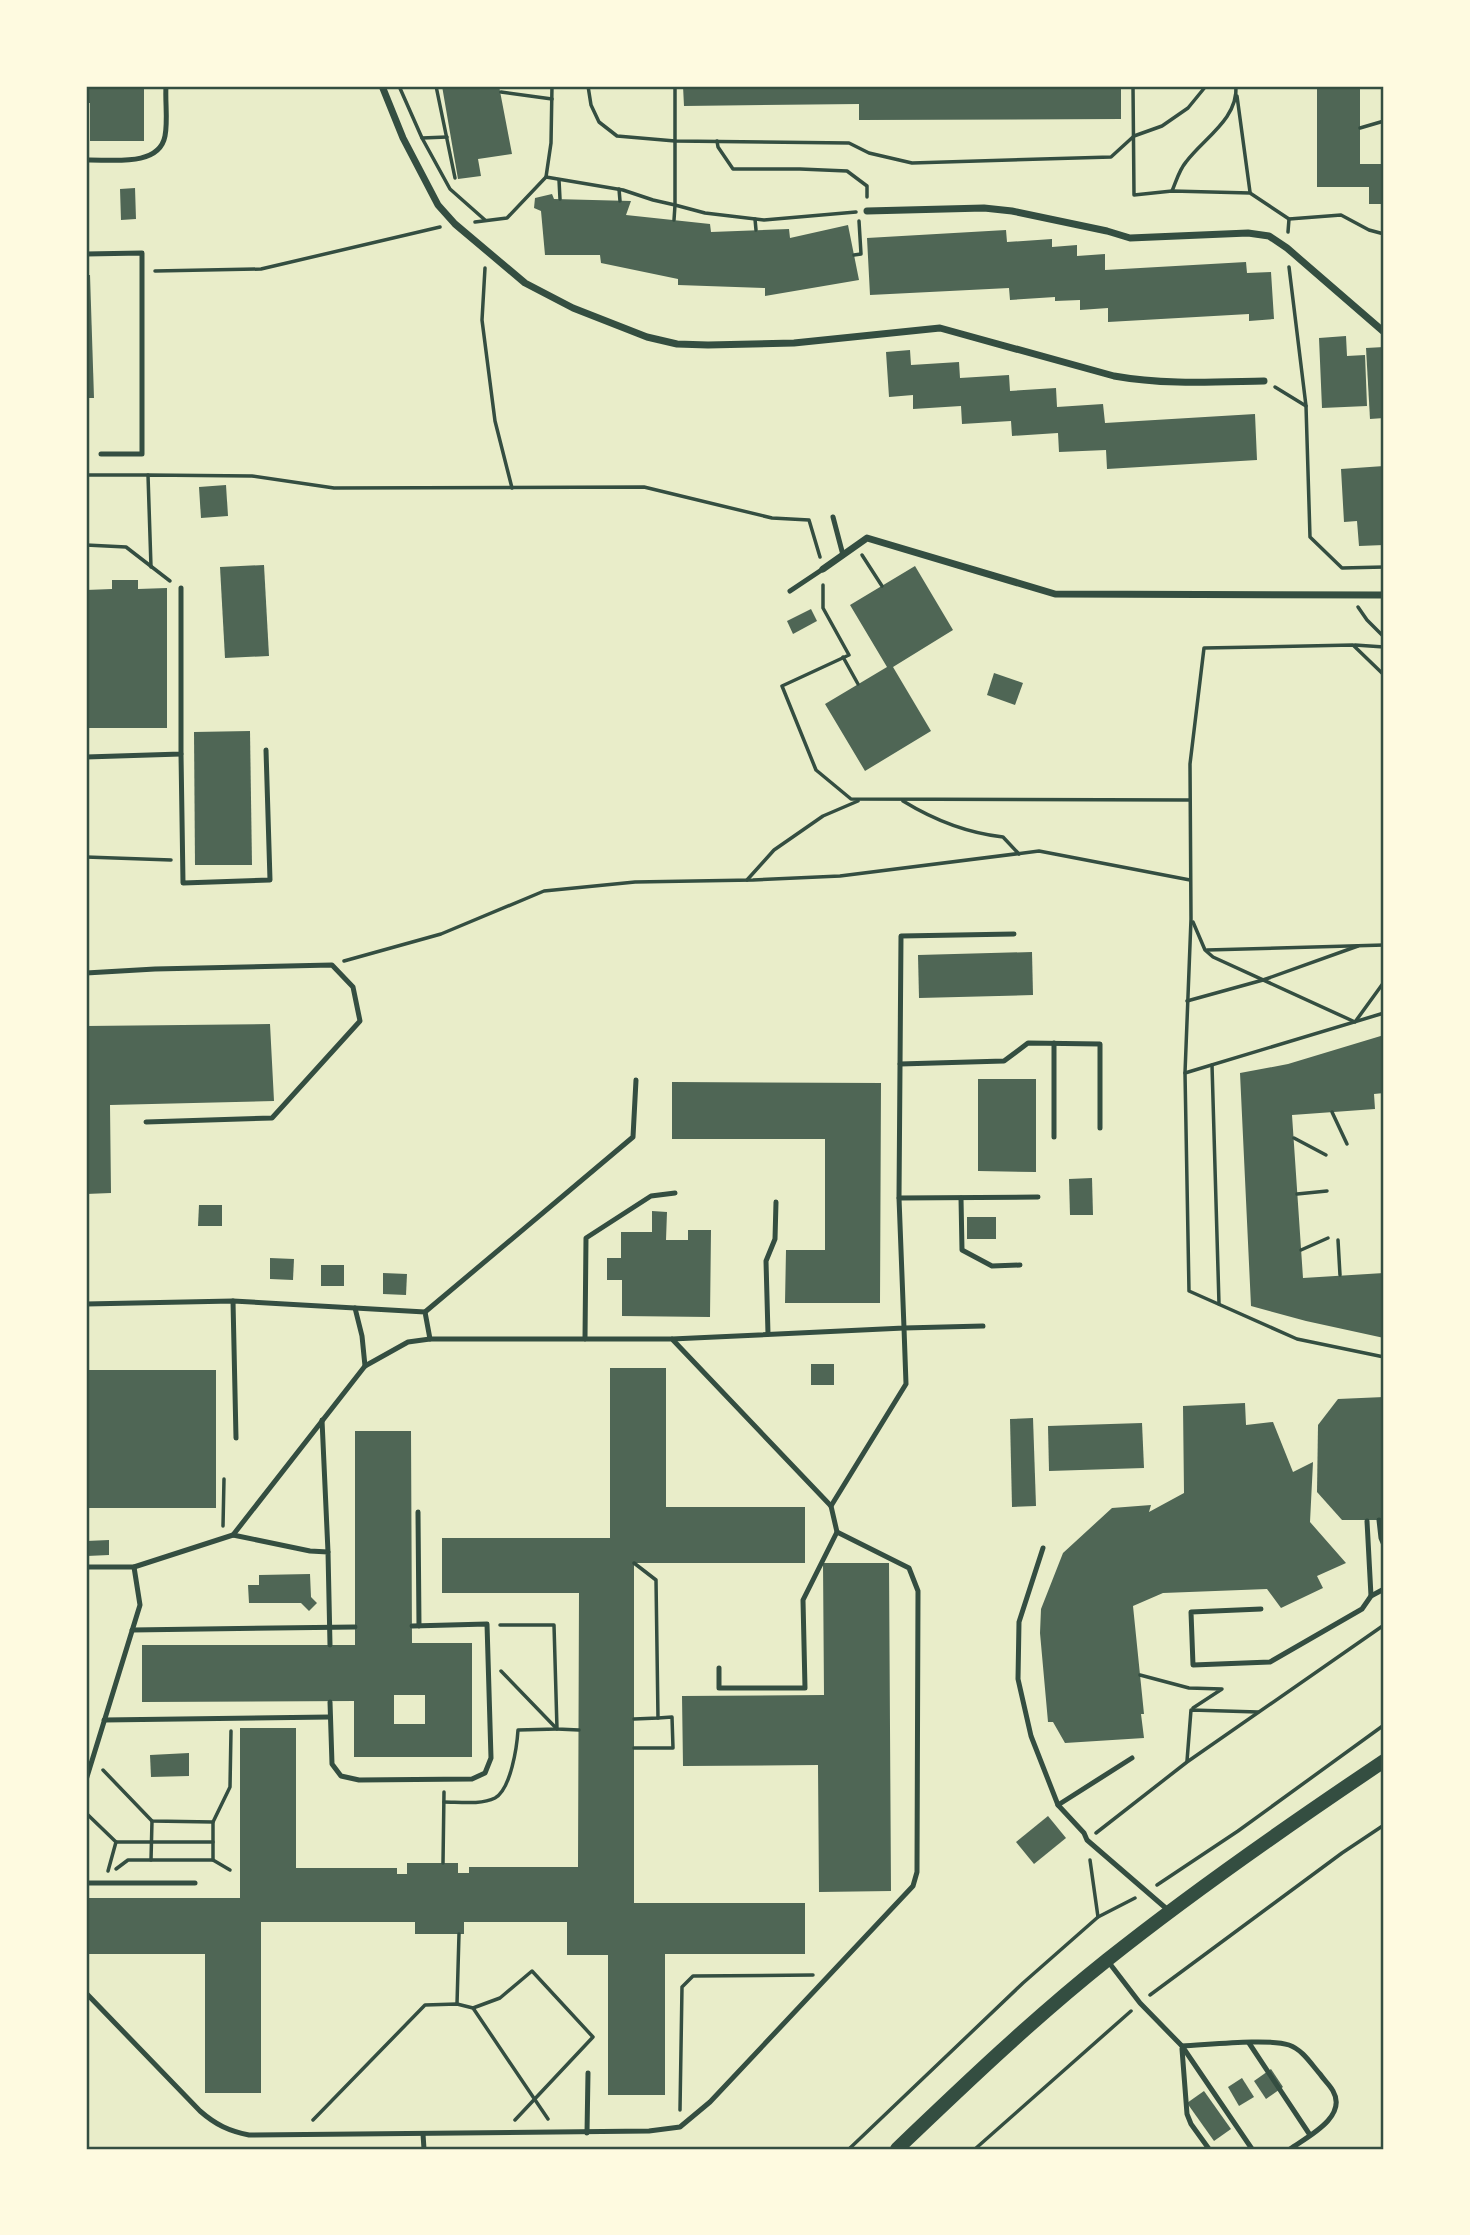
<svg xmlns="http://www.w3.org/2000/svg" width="1470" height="2235" font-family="'DM Sans',sans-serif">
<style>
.building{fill:#4f6655;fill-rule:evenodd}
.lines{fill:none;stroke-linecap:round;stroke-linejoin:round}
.path{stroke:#344e41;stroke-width:3.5}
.service{stroke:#344e41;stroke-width:5}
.minor{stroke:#344e41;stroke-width:7}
.secondary{stroke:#344e41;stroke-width:14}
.neatline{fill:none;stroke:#344e41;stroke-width:2.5}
</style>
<rect width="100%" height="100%" fill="#e9edc9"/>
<g class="building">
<polygon points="86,86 144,86 144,141 90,141 90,103 86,103"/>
<polygon points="442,86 499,86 512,154 478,159 481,176 458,179"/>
<polygon points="683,86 1121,86 1121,119 859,120 859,104 684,106"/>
<polygon points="1317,86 1360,86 1360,164 1384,164 1384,204 1369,204 1369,187 1317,187"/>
<polygon points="135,188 136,219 121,220 120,189"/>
<polygon points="552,194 554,199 631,201 626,215 710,224 711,232 789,229 790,238 848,225 859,280 765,296 765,288 678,285 678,279 601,263 600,255 545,255 541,211 534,208 535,198"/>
<polygon points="1006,230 1007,242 1052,239 1052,247 1077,245 1077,256 1105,254 1105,270 1246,262 1247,273 1271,272 1274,319 1249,321 1249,314 1108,322 1108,308 1080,310 1080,300 1055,301 1055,297 1010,300 1009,288 870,295 867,238"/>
<polygon points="86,275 90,275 94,398 86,398"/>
<polygon points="1346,336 1347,356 1365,355 1367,406 1322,408 1319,338"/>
<polygon points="1384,347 1384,418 1370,419 1366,348"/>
<polygon points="910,350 911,365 959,362 960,378 1009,375 1010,391 1056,388 1057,407 1103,404 1105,423 1255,414 1257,460 1107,469 1106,450 1059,452 1058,433 1012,436 1011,421 962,424 961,406 913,409 913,395 889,397 886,352"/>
<polygon points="1384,466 1384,545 1359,546 1357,521 1344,522 1341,469"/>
<polygon points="226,485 228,516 201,518 199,487"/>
<polygon points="264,565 269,656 225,658 220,567"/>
<polygon points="915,566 953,630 893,667 931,731 865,771 825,704 887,667 850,605"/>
<polygon points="112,580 138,580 138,589 167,588 167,728 86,728 86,590 112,589"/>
<polygon points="811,609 817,621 793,634 787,621"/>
<polygon points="994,673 1023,683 1015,705 987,695"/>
<polygon points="250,731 252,865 195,865 194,732"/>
<polygon points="1032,952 1033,995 919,998 918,955"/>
<polygon points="270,1024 274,1101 110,1105 111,1193 86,1194 86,1026"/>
<polygon points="1384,1035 1384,1093 1374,1094 1375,1109 1292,1115 1303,1278 1384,1273 1384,1338 1306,1321 1251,1306 1240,1073 1288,1064"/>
<polygon points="978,1079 1036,1079 1036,1172 978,1171"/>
<polygon points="672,1082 881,1083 880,1303 785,1303 786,1250 825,1250 825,1139 672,1139"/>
<polygon points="1092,1178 1093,1215 1070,1215 1069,1179"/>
<polygon points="199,1205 222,1205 222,1226 198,1226"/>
<polygon points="652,1211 667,1212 666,1240 688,1240 688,1230 711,1230 710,1317 622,1316 622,1280 607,1280 607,1258 621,1258 621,1232 652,1232"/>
<rect x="967" y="1217" width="29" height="22"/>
<polygon points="270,1258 294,1259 293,1280 270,1279"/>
<rect x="321" y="1265" width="23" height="21"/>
<polygon points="383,1273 407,1274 406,1295 383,1294"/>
<rect x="811" y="1364" width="23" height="21"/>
<polygon points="610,1368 666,1368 666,1507 805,1507 805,1563 634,1563 634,1903 805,1903 805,1954 665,1954 665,2095 608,2095 608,1955 567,1955 567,1922 464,1922 464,1934 415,1934 415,1922 261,1922 261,2093 205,2093 205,1954 86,1954 86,1898 240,1898 240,1728 296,1728 296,1868 397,1868 397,1874 407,1874 407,1863 458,1863 458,1873 469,1873 469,1867 578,1867 579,1593 442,1593 442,1538 610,1538"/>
<rect x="87" y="1370" width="129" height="138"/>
<polygon points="1384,1397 1384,1520 1342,1520 1317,1492 1318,1425 1338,1399"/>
<polygon points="1245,1403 1246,1425 1273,1422 1293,1472 1313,1462 1310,1522 1346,1563 1317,1576 1323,1588 1281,1608 1267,1589 1163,1593 1133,1606 1144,1714 1141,1714 1144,1738 1065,1743 1053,1722 1048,1722 1040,1633 1041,1609 1063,1553 1112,1508 1151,1505 1149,1512 1184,1493 1183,1406"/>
<polygon points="1033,1418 1036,1506 1012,1507 1010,1419"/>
<polygon points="1142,1423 1144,1468 1049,1471 1048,1426"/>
<path d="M 355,1431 L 411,1431 L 412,1643 L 472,1643 L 472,1757 L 354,1757 L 354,1701 L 142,1702 L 142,1645 L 355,1645 ZM 394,1695 L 425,1695 L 425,1724 L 394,1724 Z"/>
<polygon points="109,1540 109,1555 87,1556 86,1541"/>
<polygon points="823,1563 889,1563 891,1891 819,1892 818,1765 683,1766 682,1696 824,1695"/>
<polygon points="310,1574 311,1597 317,1603 309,1611 301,1603 249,1603 248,1585 259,1585 259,1575"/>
<polygon points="189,1753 189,1776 151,1777 150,1755"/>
<polygon points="1048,1816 1066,1838 1034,1864 1016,1842"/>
<polygon points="1271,2069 1283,2087 1266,2099 1254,2081"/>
<polygon points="1242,2078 1254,2097 1239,2106 1228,2087"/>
<polygon points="1204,2091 1231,2129 1214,2141 1187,2103"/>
</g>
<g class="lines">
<g class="path">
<polyline points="399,86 422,138 450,189 485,220"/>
<polyline points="436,86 455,178"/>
<polyline points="588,86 591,105 599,122 617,136 675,141 849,143 869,153 912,163 1111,157 1134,136 1162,126 1188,108 1206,86"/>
<polyline points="675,86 675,205 705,213 764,220 856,212"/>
<polyline points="1133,86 1134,195 1172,191 1250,193 1289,219 1288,232"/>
<polyline points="501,92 552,99"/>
<polyline points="1237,96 1250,192"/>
<polyline points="1360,128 1384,121"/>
<polyline points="422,138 447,137"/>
<polyline points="717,141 718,147 733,169 800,169 847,171 867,186 867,197"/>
<polyline points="546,177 623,190 653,200 675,205 674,220"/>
<polyline points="559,180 560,199"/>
<polyline points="619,189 620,201"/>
<path d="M 1172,191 C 1176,182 1179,170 1186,162 C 1204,138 1238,119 1236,86"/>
<polyline points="755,219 756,230"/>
<polyline points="1289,219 1341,215 1369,230 1384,234"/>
<polyline points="475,222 507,218 546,177 551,143 552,86"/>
<polyline points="854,255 861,254 859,221"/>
<polyline points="1289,267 1306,406 1310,537 1342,568 1384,567"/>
<polyline points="485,268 482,320 495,421 512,488"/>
<polyline points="155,271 261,269 440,227"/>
<polyline points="1275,387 1306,406"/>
<polyline points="86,475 148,475"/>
<polyline points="86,545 126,547 170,581"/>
<polyline points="862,555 882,586"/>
<polyline points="151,567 148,475 252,476 334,488 644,487 772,518 809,520 820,557"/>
<polyline points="823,585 823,608 849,655 782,686 816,770 851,799 1189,800"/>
<polyline points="1358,607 1367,620 1384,637"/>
<polyline points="1355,645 1384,647"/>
<polyline points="843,657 858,684"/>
<path d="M 903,801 C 934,820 967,833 1003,837 L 1019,854"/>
<polyline points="86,857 171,860"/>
<polyline points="747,880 774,850 823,816 858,801"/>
<polyline points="1193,922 1205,950 1213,957 1355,1022 1384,982"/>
<polyline points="1207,950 1384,945"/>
<polyline points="344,961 441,934 544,891 635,882 753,880 840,876 1039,851 1190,880"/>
<polyline points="1187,1001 1263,980 1358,946"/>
<polyline points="1384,1013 1185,1073 1189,1291 1297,1339 1384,1357"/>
<polyline points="1212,1065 1219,1304"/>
<polyline points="1185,1073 1191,919 1190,764 1204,648 1353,645 1384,675"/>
<polyline points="1332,1112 1347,1144"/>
<polyline points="1294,1138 1326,1155"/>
<polyline points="1297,1194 1327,1191"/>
<polyline points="1338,1240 1340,1275"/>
<polyline points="1301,1250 1328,1238"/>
<polyline points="86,1440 87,1440"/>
<polyline points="223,1526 224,1479"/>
<polyline points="501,1671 557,1729 579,1730"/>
<polyline points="1140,1675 1189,1688 1222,1689 1193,1708"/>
<polyline points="634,1719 658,1718 656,1580 634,1563"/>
<polyline points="634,1748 673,1748 672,1717 658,1718"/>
<polyline points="1187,1761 1191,1710 1258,1712"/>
<polyline points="103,1770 152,1821 213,1822 230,1787 231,1731"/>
<path d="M 444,1802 C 459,1802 481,1805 495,1798 C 511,1789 517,1746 518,1730 L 557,1729 L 554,1625 L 500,1625"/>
<polyline points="86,1813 116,1842 213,1842"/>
<polyline points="1096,1833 1187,1762 1384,1625"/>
<polyline points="151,1860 152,1821"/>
<polyline points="213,1860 213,1822"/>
<polyline points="1090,1860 1098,1917"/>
<polyline points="443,1863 444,1792"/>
<polyline points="116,1869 128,1860 213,1860 230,1870"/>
<polyline points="108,1871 116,1842"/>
<polyline points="1157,1885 1238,1831 1384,1725"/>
<polyline points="1150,1995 1342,1853 1384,1825"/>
<polyline points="457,2004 459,1934"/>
<polyline points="473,2008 500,1998 532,1971 593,2037 515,2120"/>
<polyline points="680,2110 682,1987 693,1976 813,1975"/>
<polyline points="313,2120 425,2005 457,2004 473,2008 548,2119"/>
<polyline points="849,2149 1023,1983 1098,1917 1135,1898"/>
<polyline points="975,2149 1131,2011"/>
</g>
<g class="service">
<path d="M 86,160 C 109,159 159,168 165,136 C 168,121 165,102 166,86"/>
<polyline points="86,254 142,253 142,454 101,454"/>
<polyline points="833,517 843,555"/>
<polyline points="790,591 823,569"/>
<polyline points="181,754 183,883 270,880 266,750"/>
<polyline points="86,757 181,754 181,588"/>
<polyline points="86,973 155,969 332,965 353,987 360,1021 272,1118 146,1122"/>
<polyline points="1054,1043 1054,1137"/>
<polyline points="900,1064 1004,1061 1028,1043 1100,1044 1100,1128"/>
<polyline points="899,1198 1038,1197"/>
<polyline points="961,1198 962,1250 992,1266 1020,1265"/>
<polyline points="233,1301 236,1438"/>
<polyline points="86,1304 233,1301 425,1312 430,1339"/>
<polyline points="355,1308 362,1336 365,1366"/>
<polyline points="425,1312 633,1137 636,1080"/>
<polyline points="768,1334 766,1261 775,1239 776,1202"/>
<polyline points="585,1339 586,1238 651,1196 675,1193"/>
<polyline points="672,1339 904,1328 899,1198 901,936 1014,934"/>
<polyline points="322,1420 328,1552"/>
<polyline points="831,1506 906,1384 904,1328 983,1326"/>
<polyline points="418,1512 419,1626"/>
<polyline points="1379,1520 1381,1538 1384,1545"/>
<polyline points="1367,1521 1371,1596"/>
<polyline points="1043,1548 1019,1622 1018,1679 1031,1736 1058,1805 1084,1833 1087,1840 1168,1910"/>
<polyline points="86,1567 134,1567 233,1535 310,1551 328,1552 330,1645"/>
<polyline points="1261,1609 1191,1612 1193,1665 1270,1662 1362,1609 1371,1596 1384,1589"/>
<polyline points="132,1630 355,1627"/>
<polyline points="719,1668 719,1688 805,1688 803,1600 837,1532"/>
<polyline points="330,1702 332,1764 341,1776 359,1780 472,1779 485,1773 491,1758 487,1624 412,1626"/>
<polyline points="104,1720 330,1717"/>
<polyline points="86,1780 140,1605 134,1567"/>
<polyline points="1058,1805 1132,1758"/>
<polyline points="86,1883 195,1883"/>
<polyline points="1107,1960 1140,2003 1182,2046 1252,2149"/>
<path d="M 86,1993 L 200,2111 C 216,2125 229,2131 249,2135 L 649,2131 L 680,2127 L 710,2102 L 913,1886 L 917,1872 L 918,1591 L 909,1568 L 837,1532 L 831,1506 L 672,1339 L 430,1339 L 408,1342 L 365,1366 L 233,1535"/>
<polyline points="1249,2043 1310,2135"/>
<path d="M 1182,2046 C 1207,2045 1268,2038 1289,2045 C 1303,2050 1311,2064 1320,2074 C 1324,2080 1330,2085 1333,2091 C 1348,2117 1307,2137 1290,2149"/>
<polyline points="1182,2049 1187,2114 1191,2124 1209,2149"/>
<polyline points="587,2133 588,2073"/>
<polyline points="423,2134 424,2149"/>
</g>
<g class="minor">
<path d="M 382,86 L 403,138 L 438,205 L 455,224 L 525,283 L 573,308 L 647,337 L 677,344 L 708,345 L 794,343 L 940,328 L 1114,376 C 1164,385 1213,382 1264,381"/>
<polyline points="867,211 984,208 1012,211 1107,231 1130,238 1248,233 1269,236 1287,248 1384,332"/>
<polyline points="823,569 867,538 1055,594 1384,595"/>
</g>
<path class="secondary" d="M 897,2149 C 965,2084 1033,2019 1107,1960 C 1196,1889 1290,1824 1384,1761"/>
</g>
<rect width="1470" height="2235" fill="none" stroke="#fefae0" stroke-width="175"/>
<rect x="88" y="88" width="1294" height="2060" class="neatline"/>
</svg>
